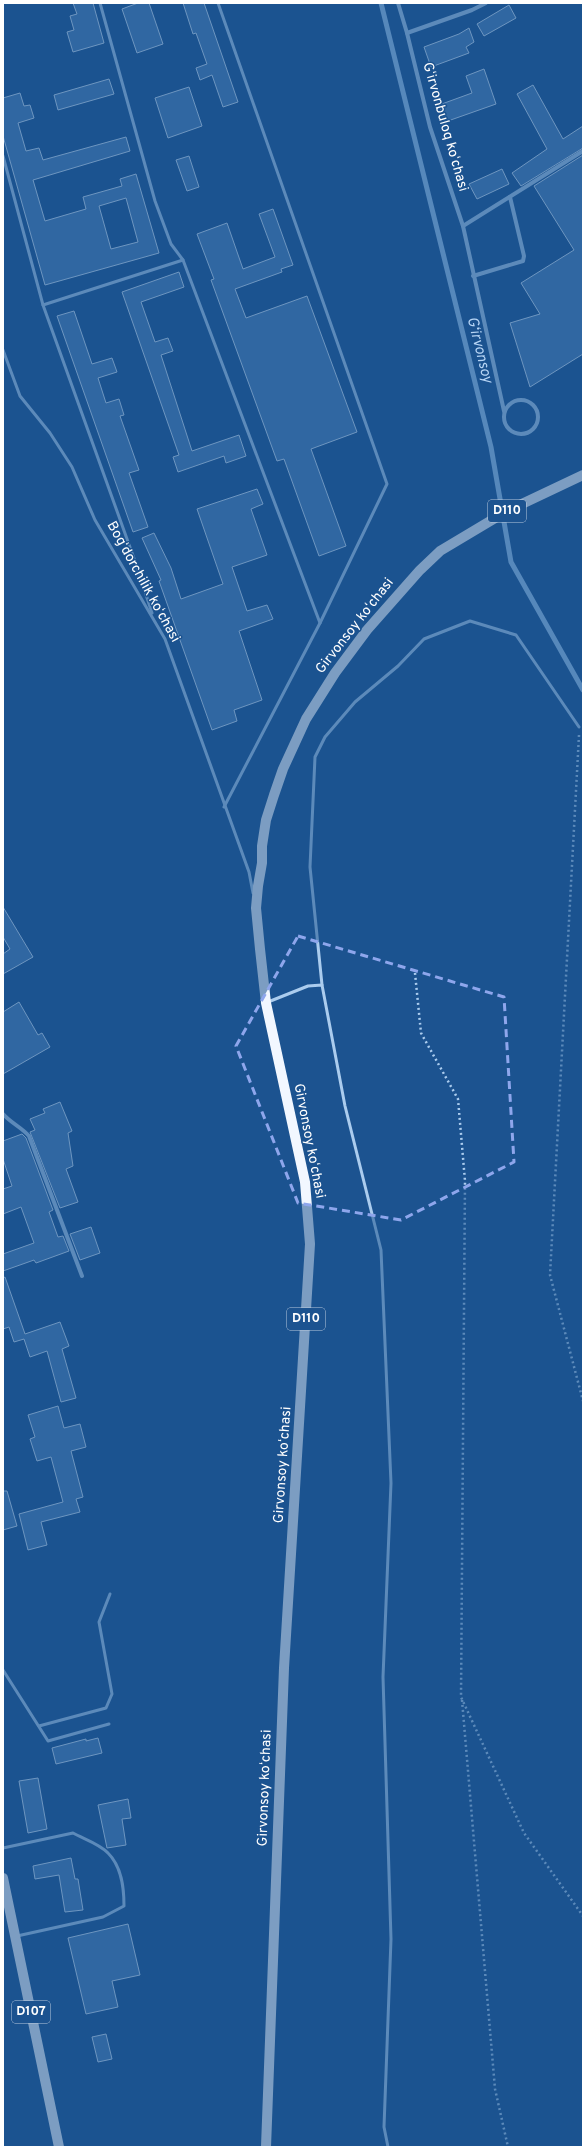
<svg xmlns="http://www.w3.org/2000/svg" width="586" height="2150" font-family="Overpass,sans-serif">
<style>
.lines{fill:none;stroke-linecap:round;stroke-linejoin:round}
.stream{stroke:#9ec7f0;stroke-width:5}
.building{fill:#497fb8;stroke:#d1e5fa;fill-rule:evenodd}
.path{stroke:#abccee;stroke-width:2.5;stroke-dasharray:2 3;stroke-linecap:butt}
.service{stroke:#abccee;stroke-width:3}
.minor{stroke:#abccee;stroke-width:4}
.primary{stroke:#f2f7ff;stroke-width:10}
.marked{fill:none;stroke:#8ea6ec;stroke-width:3;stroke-dasharray:8 5;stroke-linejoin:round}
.labels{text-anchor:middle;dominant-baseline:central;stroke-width:3;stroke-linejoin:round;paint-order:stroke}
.shield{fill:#1c5390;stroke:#bbcbde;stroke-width:1}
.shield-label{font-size:13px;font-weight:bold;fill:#fff}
.street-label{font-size:14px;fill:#fff;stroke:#1c5390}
.water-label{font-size:15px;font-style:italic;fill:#b7d5f5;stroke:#1c5390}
</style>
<rect width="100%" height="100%" fill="#1c5390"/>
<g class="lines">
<polyline class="stream" points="381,3 491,447 511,562 583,690"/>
</g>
<g class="building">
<polygon points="73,3 93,3 104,43 73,52 67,32 74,30 70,16 77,14"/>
<polygon points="138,3 149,3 163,44 137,53 122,9"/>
<polygon points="183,3 204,3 238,102 223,107 212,75 200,80 196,68 207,64 196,33 193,34"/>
<polygon points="509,5 516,18 484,36 477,24"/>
<polygon points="469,28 474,42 466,47 469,53 431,67 424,47 459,34"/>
<polygon points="484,69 496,104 445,122 439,105 472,93 466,76"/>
<polygon points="109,79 114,94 58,110 54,95"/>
<polygon points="533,85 563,139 583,126 583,148 521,186 512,173 547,149 517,94"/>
<polygon points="189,87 202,126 168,138 155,98"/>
<path d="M 20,93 L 24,106 L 30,105 L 34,118 L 18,123 L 26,151 L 39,148 L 43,160 L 126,137 L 130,151 L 33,180 L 45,221 L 86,209 L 83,197 L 122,186 L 120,179 L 136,174 L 159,253 L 45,285 L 3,136 L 3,98 ZM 126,198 L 138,242 L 111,249 L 99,206 Z"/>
<polygon points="583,155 583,354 530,387 510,323 540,314 521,283 574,250 534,186"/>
<polygon points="189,156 199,187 187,191 176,160"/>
<polygon points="502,169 509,184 477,199 469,184"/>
<polygon points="273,209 293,265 281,269 282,272 235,289 246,318 307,296 357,432 311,449 346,546 319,556 284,459 277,461 211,280 214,279 197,234 227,223 243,269 275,257 259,214"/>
<polygon points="179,272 184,287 141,302 155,342 168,338 173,351 161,355 192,451 239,435 246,456 226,463 224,456 178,472 173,457 179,455 122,292"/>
<polygon points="74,311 92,364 112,358 117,372 98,378 106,403 119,399 124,415 120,416 139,470 129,473 148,527 133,532 57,316"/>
<polygon points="257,489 263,504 251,509 267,555 232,567 247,611 267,605 273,619 239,631 262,700 234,710 237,721 212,730 159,581 161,580 142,538 154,533 171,568 181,599 223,584 197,509"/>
<polygon points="3,907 33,957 3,974 3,954 10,949 3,937"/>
<polygon points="19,1002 38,1035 42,1033 50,1047 3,1074 3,1012"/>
<polygon points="60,1102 72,1131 68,1133 73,1166 66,1169 78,1202 60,1208 30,1132 35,1130 30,1119 45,1113 43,1109"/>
<polygon points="22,1134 26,1138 53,1210 49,1212 58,1237 63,1236 69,1251 36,1263 34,1260 3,1271 3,1254 34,1243 21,1207 3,1214 3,1189 12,1186 3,1159 3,1141"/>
<polygon points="91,1227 100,1253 80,1260 70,1234"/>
<polygon points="5,1277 25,1334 60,1322 69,1346 62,1349 76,1398 61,1402 47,1351 30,1357 24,1339 14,1342 9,1327 3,1329 3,1278"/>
<polygon points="58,1406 64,1428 80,1424 86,1447 71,1451 83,1497 76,1499 80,1512 41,1522 47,1545 28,1550 19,1514 63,1502 51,1457 37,1461 30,1439 35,1437 28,1415"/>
<polygon points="3,1491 7,1491 17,1526 3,1530"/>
<polygon points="98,1738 102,1753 56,1764 52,1748 86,1739 86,1741"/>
<polygon points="38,1778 47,1829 28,1833 19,1781"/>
<polygon points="128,1799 131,1818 122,1819 126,1845 107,1848 98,1805"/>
<polygon points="71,1858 75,1879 78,1879 83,1910 65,1912 59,1875 35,1879 33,1866"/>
<polygon points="128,1924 140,1975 112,1981 118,2007 86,2014 68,1938"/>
<polygon points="106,2034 112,2059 98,2062 92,2037"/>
</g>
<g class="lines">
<g class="path">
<polyline points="579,735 550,1275 583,1401"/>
<polyline points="415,973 421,1033 458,1099 465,1181 461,1697 524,1833 583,1916"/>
<polyline points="462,1700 495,2089 508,2147"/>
</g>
<g class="service">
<polyline points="100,3 155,201 171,244 183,260 320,623"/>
<polyline points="218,3 387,484 320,623 224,807"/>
<polyline points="3,156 43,305 136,564 152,613"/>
<polyline points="43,305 183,260"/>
<polyline points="3,350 20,396 50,433 72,467 95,520 165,639 249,872 253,893"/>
<polyline points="322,985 310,867 315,757 325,737 355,702 398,666 424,639 470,621 516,635 579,727"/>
<polyline points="268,1002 308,986 322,985 345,1106 381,1250 391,1483 383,1677 391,1939 384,2127 388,2147"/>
<polyline points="3,1670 48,1741 109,1724"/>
<polyline points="39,1726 106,1708 112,1694 99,1622 110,1594"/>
<path d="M 3,1848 L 73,1833 C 84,1839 100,1844 108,1853 C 122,1867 124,1888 124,1906 L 103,1917 L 17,1936"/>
</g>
<g class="minor">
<polyline points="398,3 407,33 430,127 463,226 504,411"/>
<polyline points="407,33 472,10 486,3"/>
<polyline points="463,226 583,151"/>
<polyline points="473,276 523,261 524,256 510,197"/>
<circle cx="521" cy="417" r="17"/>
<path d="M 3,1114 C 11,1123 21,1127 29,1136 L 82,1276"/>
</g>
<g class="primary">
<polyline points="3,1878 59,2147"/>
<polyline points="266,2147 284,1668 310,1244 305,1182 266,1003 260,949 256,908 258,886 262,863 262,846 266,820 274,795 283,769 306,719 335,673 367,630 420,570 440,551 507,511 583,475"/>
</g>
</g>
<path d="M0 0H586V2150H0ZM 298,936 L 504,997 L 514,1162 L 401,1220 L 298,1203 L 236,1046 Z" fill="#1c5390" fill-opacity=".55" fill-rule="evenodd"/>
<path class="marked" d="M 298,936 L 504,997 L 514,1162 L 401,1220 L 298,1203 L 236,1046 Z"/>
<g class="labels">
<g class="shield">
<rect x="488" y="500" width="38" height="22" rx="3"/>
<rect x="287" y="1308" width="38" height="22" rx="3"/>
<rect x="12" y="2001" width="38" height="22" rx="3"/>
</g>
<g class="shield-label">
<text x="507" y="511">D110</text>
<text x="306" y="1319">D110</text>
<text x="31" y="2012">D107</text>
</g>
<g class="street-label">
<text transform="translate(445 127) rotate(74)">Gʻirvonbuloq koʻchasi</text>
<text transform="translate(143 582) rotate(61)">Bogʻdorchilik koʻchasi</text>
<text transform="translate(355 626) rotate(-52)">Girvonsoy koʻchasi</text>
<text transform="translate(309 1141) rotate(79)">Girvonsoy koʻchasi</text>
<text transform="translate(283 1465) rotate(-86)">Girvonsoy koʻchasi</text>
<text transform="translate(265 1788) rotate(-88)">Girvonsoy koʻchasi</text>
</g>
<g class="water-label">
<text transform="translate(479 350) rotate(76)">G‘irvonsoy</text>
</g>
</g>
<rect width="586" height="2150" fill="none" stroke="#ffffff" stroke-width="8"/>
</svg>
